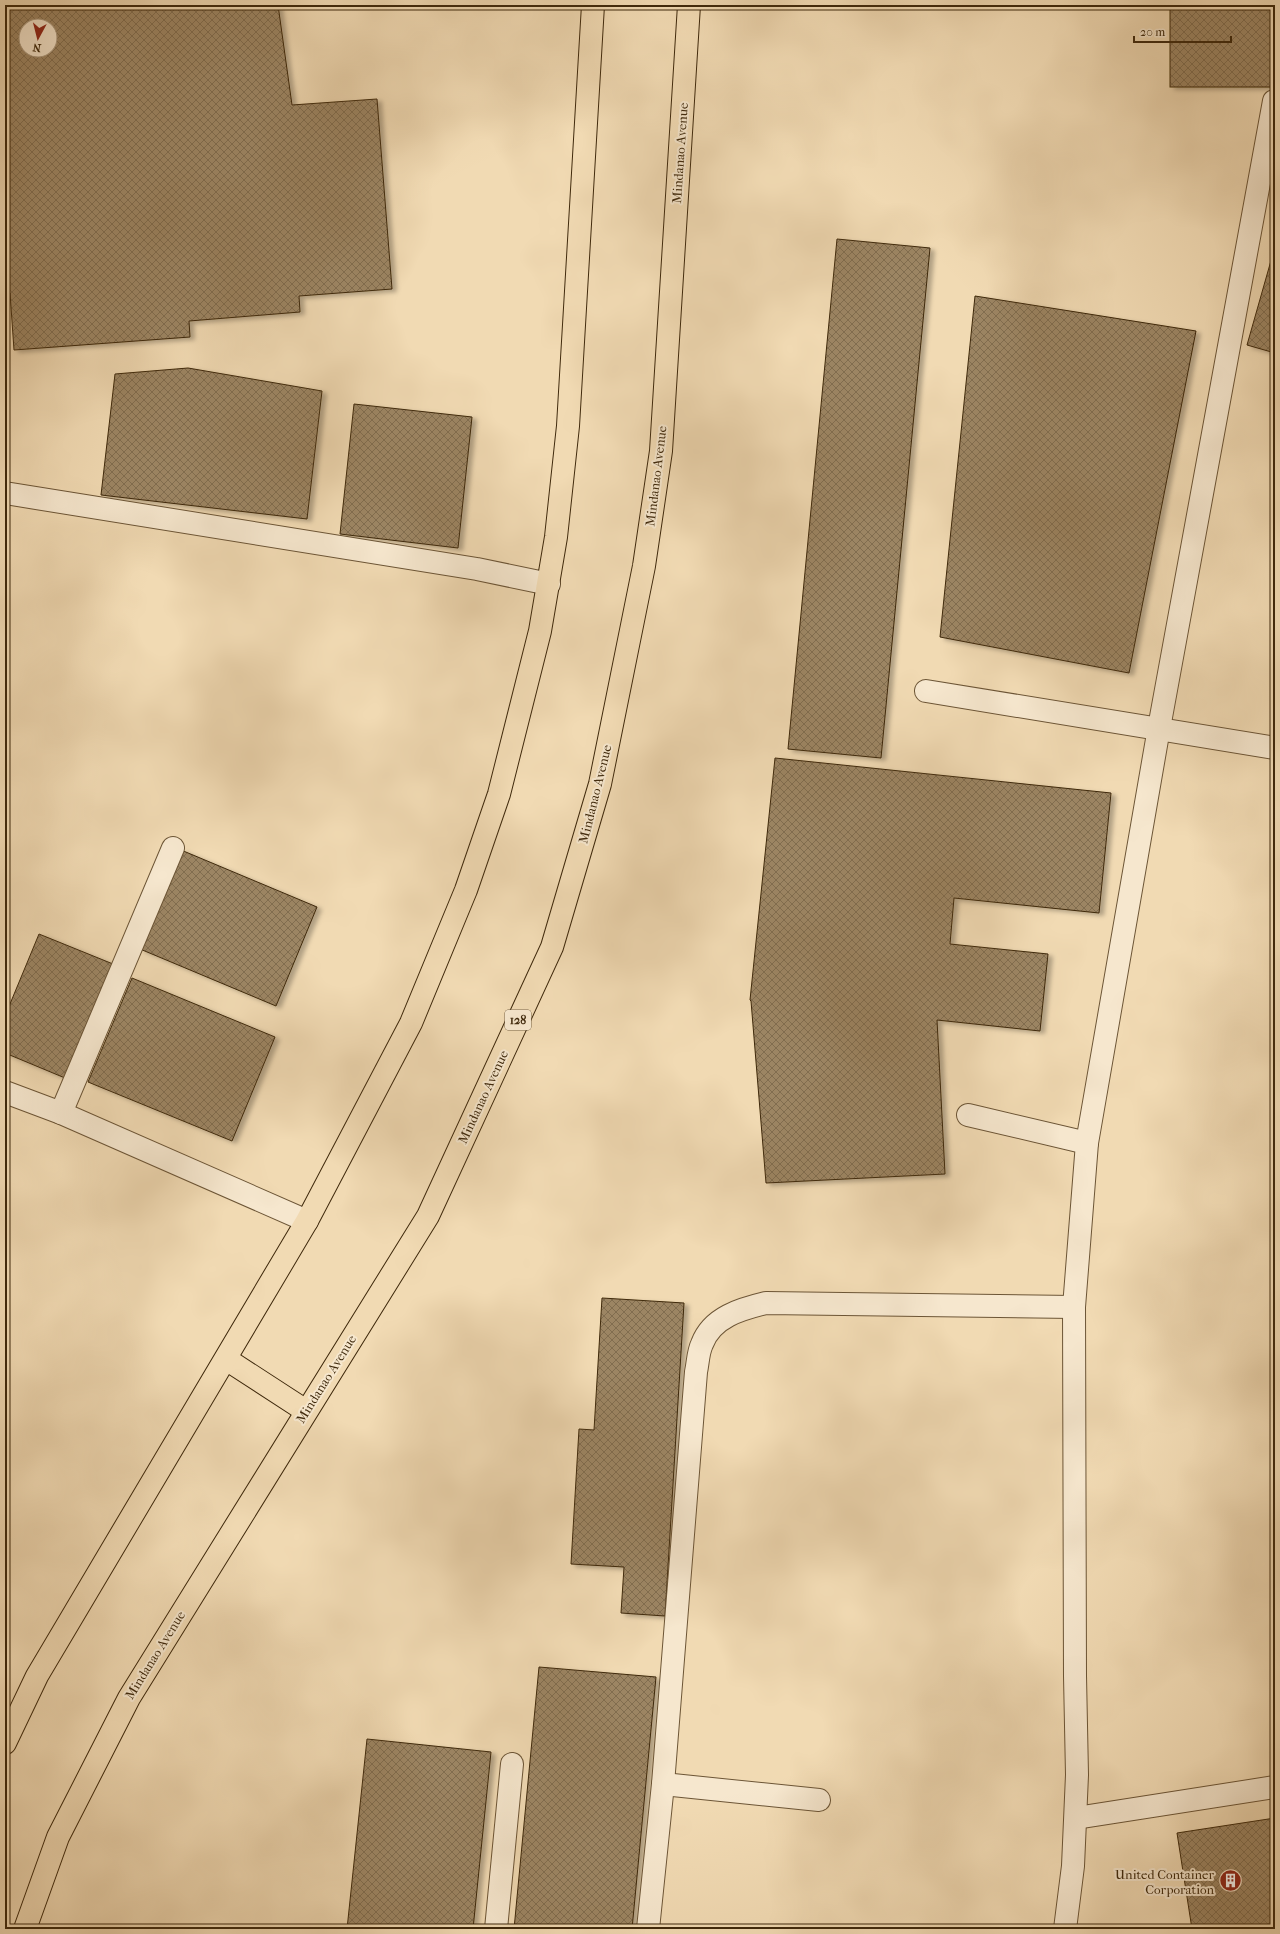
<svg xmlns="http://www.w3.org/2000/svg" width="1280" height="1934" font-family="'IM FELL French Canon',serif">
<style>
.building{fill:url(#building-cross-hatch);stroke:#3f290c;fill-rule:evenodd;filter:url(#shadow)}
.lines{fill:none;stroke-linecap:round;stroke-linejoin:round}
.minor-casing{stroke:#6c5536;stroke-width:24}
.major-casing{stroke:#3f290c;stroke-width:24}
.minor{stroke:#f6e7ce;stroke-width:22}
.major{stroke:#f1dab3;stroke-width:22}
.labels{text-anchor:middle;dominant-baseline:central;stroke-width:4;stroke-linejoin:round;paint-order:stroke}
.shield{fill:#f6e7ce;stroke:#766246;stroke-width:1}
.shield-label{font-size:12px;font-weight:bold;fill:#3f290c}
.street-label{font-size:13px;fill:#3f290c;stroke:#f6e7ce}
.poi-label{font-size:13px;fill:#3f290c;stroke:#f6e7ce;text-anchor:end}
</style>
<defs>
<pattern id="building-cross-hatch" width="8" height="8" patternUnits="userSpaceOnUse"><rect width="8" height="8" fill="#9c8563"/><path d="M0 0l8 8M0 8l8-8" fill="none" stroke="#816d50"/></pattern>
<filter id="shadow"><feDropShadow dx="4.5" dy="2.5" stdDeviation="2" flood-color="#0004"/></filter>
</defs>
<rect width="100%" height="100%" fill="#f1dab3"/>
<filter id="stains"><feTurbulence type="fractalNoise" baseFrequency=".005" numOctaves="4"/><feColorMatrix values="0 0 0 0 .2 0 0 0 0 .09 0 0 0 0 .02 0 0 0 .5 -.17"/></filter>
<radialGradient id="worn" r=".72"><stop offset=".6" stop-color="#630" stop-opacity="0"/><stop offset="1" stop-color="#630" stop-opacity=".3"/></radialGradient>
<g class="building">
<path d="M 5,5 L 278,5 L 292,105 L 377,99 L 392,289 L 299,296 L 300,312 L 189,321 L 190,337 L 14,350 L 10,293 L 5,293 ZM 26,26 L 50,26 L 50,50 L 26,50 Z"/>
<rect x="1170" y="5" width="105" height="82"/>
<polygon points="837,239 930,248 881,758 788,749"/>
<polygon points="1274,250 1275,250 1275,353 1247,345"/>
<polygon points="975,296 1196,331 1129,673 940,637"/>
<polygon points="188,368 322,391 307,519 101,495 115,374"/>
<polygon points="354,404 472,417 458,548 340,534"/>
<polygon points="775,758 1111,793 1099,913 954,898 950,944 1048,954 1040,1031 937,1020 945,1174 766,1183 751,1001 750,1000"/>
<polygon points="181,850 317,907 276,1006 140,949"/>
<polygon points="39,934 113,964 65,1078 5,1053 5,1016"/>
<polygon points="132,978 275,1037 232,1141 88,1082"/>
<polygon points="602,1298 684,1303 665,1616 621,1613 624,1567 571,1564 579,1429 594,1430"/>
<polygon points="539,1667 656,1677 632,1929 514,1929"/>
<polygon points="367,1739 491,1752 473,1929 347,1929"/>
<polygon points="1275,1818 1275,1929 1192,1929 1177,1833"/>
</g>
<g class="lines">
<defs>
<g id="minor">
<polyline points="5,493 477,569 549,584"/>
<polyline points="926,691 1275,748"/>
<polyline points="5,1092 61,1113 307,1221"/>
<polyline points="61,1113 173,848"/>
<polyline points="968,1115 1087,1143"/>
<polyline points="663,1784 819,1800"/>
<polyline points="1076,1818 1275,1787"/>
<polyline points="496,1929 512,1764"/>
<path d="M 648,1929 L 663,1784 L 696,1372 C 698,1363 698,1352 702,1344 C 712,1317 741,1309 766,1303 L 1074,1307"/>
<polyline points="1065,1929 1073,1866 1077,1775 1075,1676 1074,1307 1087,1143 1159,728 1274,101"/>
</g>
<g id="major">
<polyline points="226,1359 306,1411"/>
<polyline points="5,1743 37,1676 307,1221 411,1023 466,890 499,794 540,631 556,537 568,426 593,5"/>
<polyline points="25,1929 58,1837 129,1698 428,1216 552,947 600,784 644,566 661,451 689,5"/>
</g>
</defs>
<use href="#minor" class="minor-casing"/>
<use href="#major" class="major-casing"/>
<use href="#minor" class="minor"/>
<use href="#major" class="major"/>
</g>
<defs>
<symbol id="building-disc" viewBox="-11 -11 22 22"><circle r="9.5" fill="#8f2418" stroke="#f6e7ce"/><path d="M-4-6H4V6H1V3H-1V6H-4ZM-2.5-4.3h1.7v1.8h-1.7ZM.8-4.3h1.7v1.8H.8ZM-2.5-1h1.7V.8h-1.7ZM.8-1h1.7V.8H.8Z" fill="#fff"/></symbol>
</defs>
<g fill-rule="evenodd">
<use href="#building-disc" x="1218" y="1868" width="25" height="25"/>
</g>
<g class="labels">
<rect class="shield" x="505" y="1010" width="26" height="20" rx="3"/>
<g class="shield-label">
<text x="518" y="1020">128</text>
</g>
<g class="street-label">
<text transform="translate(680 153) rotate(-86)">Mindanao Avenue</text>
<text transform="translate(656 476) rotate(-83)">Mindanao Avenue</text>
<text transform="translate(595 794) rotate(-76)">Mindanao Avenue</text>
<text transform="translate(483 1097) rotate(-65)">Mindanao Avenue</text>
<text transform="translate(326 1379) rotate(-58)">Mindanao Avenue</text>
<text transform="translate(155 1655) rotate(-58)">Mindanao Avenue</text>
</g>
<g class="poi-label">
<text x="1214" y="1874">United Container<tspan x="1214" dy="15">Corporation</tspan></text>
</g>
</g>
<rect width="1280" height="1934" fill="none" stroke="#f1dab3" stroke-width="20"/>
<rect x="6" y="6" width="1268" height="1922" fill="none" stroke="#3f290c" stroke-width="2"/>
<rect x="10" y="10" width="1260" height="1914" fill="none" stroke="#3f290c"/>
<g transform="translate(38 38) rotate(187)"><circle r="19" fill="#f6e7ce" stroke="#ad9b80"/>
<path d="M0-3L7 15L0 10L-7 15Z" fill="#8f2418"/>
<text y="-6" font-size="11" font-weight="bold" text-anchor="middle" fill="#3f290c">N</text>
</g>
<path d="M1134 36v6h97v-6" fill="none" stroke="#3f290c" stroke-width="2"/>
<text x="1140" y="36" font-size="12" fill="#3f290c" stroke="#f6e7ce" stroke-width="3" paint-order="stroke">20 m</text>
<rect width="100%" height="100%" filter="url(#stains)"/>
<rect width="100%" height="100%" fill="url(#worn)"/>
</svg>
